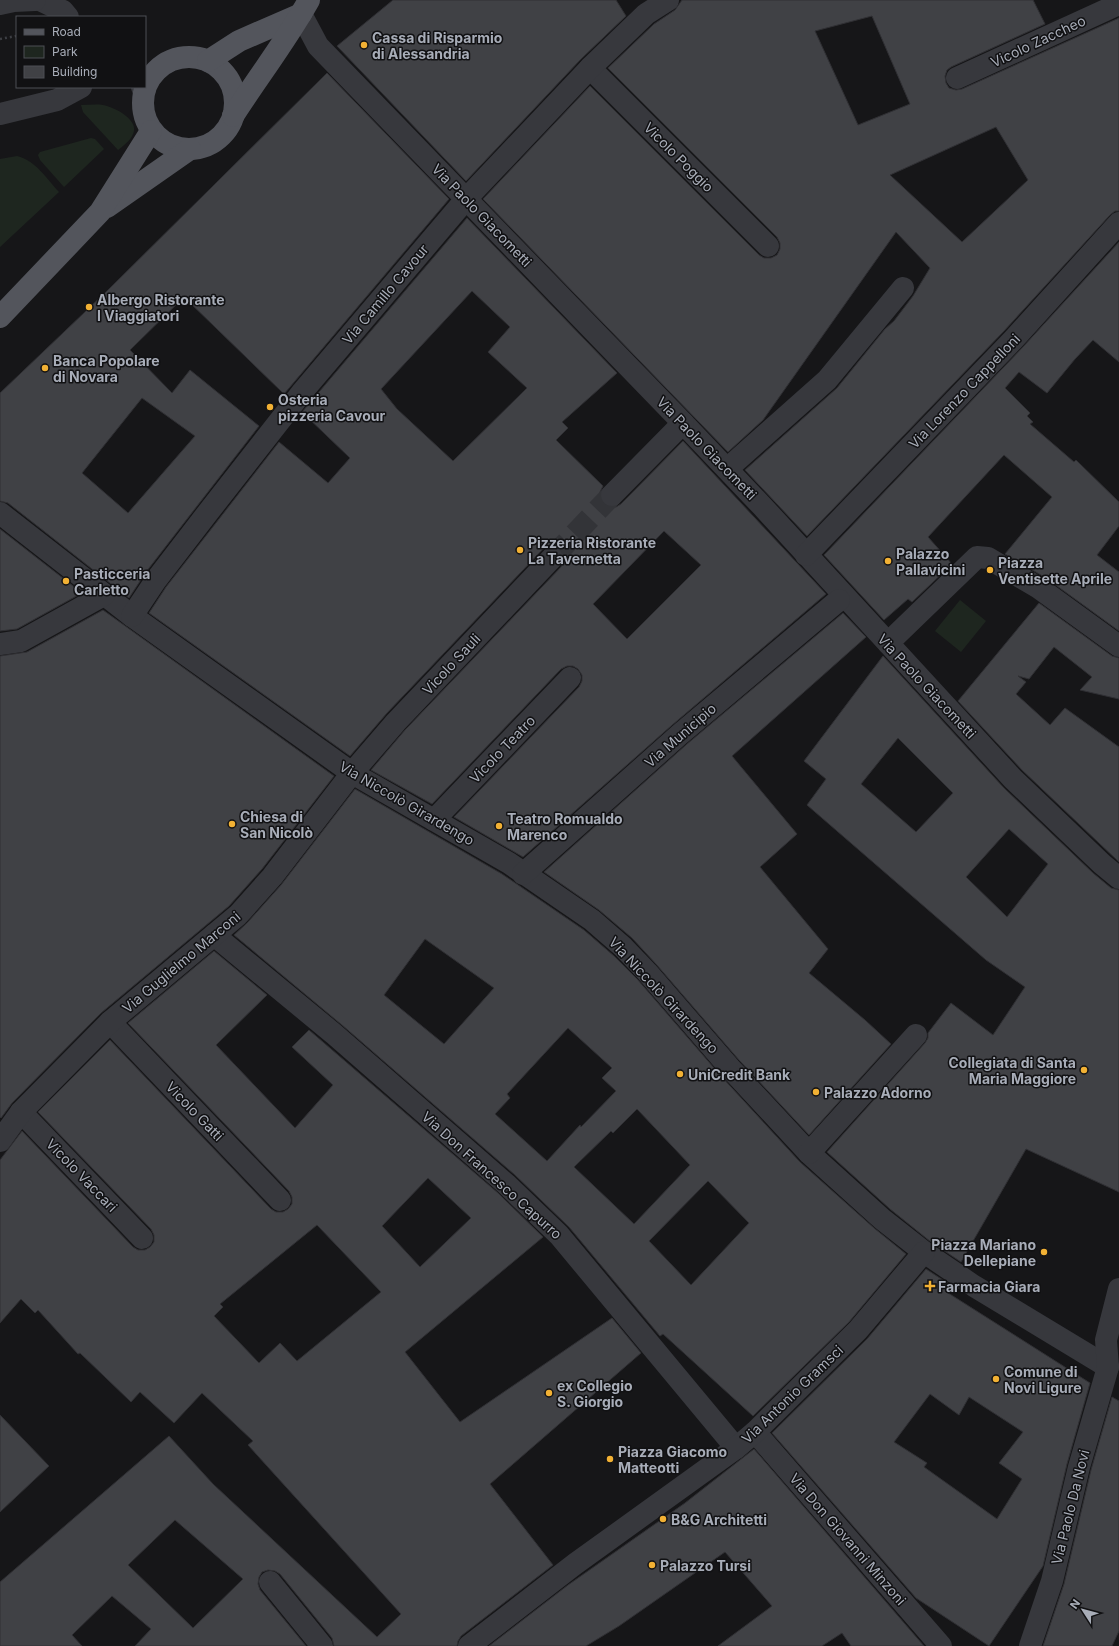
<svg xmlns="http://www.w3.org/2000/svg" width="1119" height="1646" font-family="Inter,sans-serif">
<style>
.green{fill:#1e261f}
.building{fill:#404145;stroke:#303034;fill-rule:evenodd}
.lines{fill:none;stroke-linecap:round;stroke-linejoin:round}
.minor-tunnel{stroke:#333438;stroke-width:22;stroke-dasharray:22 11;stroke-linecap:butt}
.path{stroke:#3d3f44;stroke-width:2.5;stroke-dasharray:2 3;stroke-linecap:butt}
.minor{stroke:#37383d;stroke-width:22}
.major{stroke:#53555c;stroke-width:22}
.poi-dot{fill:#f2b134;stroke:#111113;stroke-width:1.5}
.labels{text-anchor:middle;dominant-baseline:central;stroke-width:3;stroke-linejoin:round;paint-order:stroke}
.poi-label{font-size:14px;font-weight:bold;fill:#a8adb8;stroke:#111113;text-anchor:start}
.street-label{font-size:14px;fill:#a8adb8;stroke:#111113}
</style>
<rect width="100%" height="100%" fill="#161618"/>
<g class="green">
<path d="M 81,105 C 88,105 96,104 103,105 C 114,107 140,120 133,134 C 131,140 123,146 118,150 L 83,112 Z"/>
<polygon points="91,138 95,139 104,149 64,187 40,160 38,155 40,152"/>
<path d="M 17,156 C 35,160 47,179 59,192 L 0,247 L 0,159 Z"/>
<polygon points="960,600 986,621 961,652 935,631"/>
</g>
<g class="building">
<polygon points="393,0 616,0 626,16 581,59 466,181 337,46"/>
<path d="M 682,0 L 1033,0 L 1045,24 L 951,67 L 947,70 L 945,76 L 946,83 L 949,88 L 956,90 L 962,89 L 1119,18 L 1119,211 L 1115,211 L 1110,215 L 1004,331 L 807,536 L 745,470 L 837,388 L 885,329 L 894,321 L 913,296 L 930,268 L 896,232 L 763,420 L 728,452 L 483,199 L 590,86 L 759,255 L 764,258 L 771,258 L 777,255 L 780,249 L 780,243 L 777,237 L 608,68 L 654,24 L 675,10 ZM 872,16 L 910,104 L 858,125 L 815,31 ZM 996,127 L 1028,180 L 962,242 L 890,175 Z"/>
<path d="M 327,73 L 449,199 L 284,394 L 184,297 L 130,350 L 172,393 L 190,370 L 259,426 L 146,572 L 129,598 L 8,503 L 0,501 L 0,393 L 108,290 ZM 142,398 L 195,436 L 128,513 L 82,473 Z"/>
<path d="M 467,218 L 617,373 L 562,422 L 568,428 L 556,440 L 603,486 L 600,492 L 600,499 L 603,504 L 609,507 L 616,507 L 621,504 L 683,441 L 826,594 L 671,726 L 523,857 L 454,817 L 579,687 L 582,681 L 582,675 L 578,669 L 573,666 L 567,666 L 561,669 L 432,804 L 371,770 L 405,730 L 561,567 L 564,561 L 564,555 L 560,549 L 555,546 L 549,546 L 543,549 L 387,713 L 350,756 L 149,613 L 166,587 L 279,442 L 328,483 L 350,458 L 302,412 ZM 472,291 L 510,327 L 488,352 L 527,388 L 453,461 L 397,409 L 381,389 ZM 664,531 L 701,565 L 627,639 L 593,604 Z"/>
<polygon points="1119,242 1119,362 1093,340 1075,359 1047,393 1019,372 1005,388 1030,413 1027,416 1033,422 1030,424 1074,462 1076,460 1119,502 1119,526 1097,555 1119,572 1119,631 1046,578 1005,554 1052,497 1004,455 928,537 952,564 912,602 908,599 884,620 824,555 1022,348"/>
<polygon points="0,529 82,593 17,629 0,631"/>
<polygon points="1039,603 1112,656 1119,658 1119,699 1080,690 1092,677 1054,647 1029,679 1018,676 1026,682 1016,694 1050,725 1065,708 1119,747 1119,862 1022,770 958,701"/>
<polygon points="103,610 334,776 262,869 229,906 101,1013 12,1103 1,1118 0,1117 0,656 27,652"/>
<polygon points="843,613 866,637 732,756 797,834 760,867 828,949 809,973 865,1020 891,1044 809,1135 739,1060 656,964 632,938 599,910 544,872 687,744"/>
<path d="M 883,656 L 1004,788 L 1093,873 L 1111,888 L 1119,890 L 1119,1192 L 1026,1149 L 961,1262 L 931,1242 L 890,1209 L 827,1152 L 925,1043 L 928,1038 L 928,1033 L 951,1003 L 993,1035 L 1025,987 L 986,960 L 807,805 L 826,779 L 804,761 ZM 898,738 L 953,793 L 916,832 L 861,784 ZM 1009,829 L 1048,864 L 1007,917 L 966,877 Z"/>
<path d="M 355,789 L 502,874 L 584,930 L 614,956 L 638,980 L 721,1076 L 800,1162 L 874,1228 L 906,1254 L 849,1322 L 753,1416 L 663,1334 L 660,1336 L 569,1227 L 515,1175 L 342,1025 L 234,935 L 247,923 L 281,885 ZM 425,939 L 494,988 L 444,1044 L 384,995 ZM 568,1028 L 612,1068 L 602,1078 L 616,1091 L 581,1127 L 580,1125 L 547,1161 L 495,1114 L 510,1098 L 507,1094 ZM 637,1109 L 690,1165 L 634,1224 L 574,1167 L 611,1131 L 613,1133 ZM 708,1181 L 749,1223 L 691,1285 L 649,1241 Z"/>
<path d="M 214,951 L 267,995 L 216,1045 L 295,1128 L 333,1085 L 292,1047 L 309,1030 L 498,1193 L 543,1237 L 405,1352 L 460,1422 L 612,1318 L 641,1353 L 490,1484 L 553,1565 L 461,1636 L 458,1641 L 457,1646 L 334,1646 L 332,1638 L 280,1574 L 275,1571 L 268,1570 L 262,1572 L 259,1577 L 258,1584 L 260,1590 L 306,1646 L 135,1646 L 151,1629 L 112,1596 L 72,1635 L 82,1646 L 0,1646 L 0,1582 L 169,1436 L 213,1484 L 377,1637 L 401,1614 L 248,1445 L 253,1441 L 202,1393 L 174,1423 L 140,1392 L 131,1402 L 80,1353 L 78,1354 L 38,1310 L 35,1313 L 21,1299 L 0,1323 L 0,1160 L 22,1131 L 133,1247 L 138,1250 L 145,1250 L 150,1247 L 154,1242 L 154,1235 L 151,1229 L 38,1112 L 110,1040 L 271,1209 L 276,1212 L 283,1212 L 288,1209 L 292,1204 L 292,1197 L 289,1191 L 128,1023 ZM 428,1178 L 471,1218 L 420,1267 L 382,1226 ZM 317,1225 L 381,1292 L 297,1361 L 280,1343 L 259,1363 L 214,1316 L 223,1307 L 220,1304 ZM 175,1520 L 243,1579 L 193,1628 L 128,1565 Z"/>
<path d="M 926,1269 L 949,1284 L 945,1291 L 1090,1383 L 1067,1464 L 1043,1566 L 989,1646 L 916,1598 L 772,1433 L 867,1339 ZM 930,1394 L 959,1415 L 969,1397 L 1023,1432 L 999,1463 L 1022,1479 L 997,1519 L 924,1467 L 927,1463 L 894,1442 Z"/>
<polygon points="1112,1397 1119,1401 1119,1631 1112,1646 1043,1646 1064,1584 1091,1470"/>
<polygon points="0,1415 49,1466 0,1512"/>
<polygon points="754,1449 924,1646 851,1646 842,1633 822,1646 718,1646 772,1606 725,1552 619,1626 586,1646 489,1646 568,1585 685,1503"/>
</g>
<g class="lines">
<polyline class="minor-tunnel" points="552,558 612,495"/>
<polyline class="path" points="0,39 16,36 17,33"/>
<g class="minor">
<polyline points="40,0 63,11 68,17"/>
<polyline points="0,4 14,1 35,0"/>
<polyline points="301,14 318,46 683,423 762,506 1013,779 1102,864 1119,878"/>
<polyline points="590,68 768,246"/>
<polyline points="957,78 1119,4"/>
<polyline points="142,87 145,89"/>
<polyline points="0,114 57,100 81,87"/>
<polyline points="727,469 827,380 903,288"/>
<polyline points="612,495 683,423"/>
<polyline points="0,513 132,616 352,773 509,863 592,920 623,947 647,972 730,1068 809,1153 882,1219 924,1252 974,1286 1108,1367"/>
<polyline points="806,555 1013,340 1119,223"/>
<polyline points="132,616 156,580 206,515 303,391 466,199 590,68 646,14 668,0"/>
<polyline points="888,643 977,557 988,558 1039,588 1119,646"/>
<polyline points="0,644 21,641 104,595"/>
<polyline points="434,820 570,678"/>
<polyline points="523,874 679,735 839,600"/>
<polyline points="214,935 334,1034 506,1184 559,1235 736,1448"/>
<polyline points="110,1022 280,1200"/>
<polyline points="21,1112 142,1238"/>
<polyline points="0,1141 21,1112 110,1022 238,915 272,877 352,773 396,722 552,558"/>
<polyline points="809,1153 916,1035"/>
<polyline points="755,1432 941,1646"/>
<polyline points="270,1582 322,1646"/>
<polyline points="469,1646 575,1564 736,1448 755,1432 858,1330 924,1252"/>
<polyline points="1030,1646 1052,1581 1079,1467 1108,1367 1106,1340 1119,1289"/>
</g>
<g class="major">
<circle cx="189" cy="103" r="46"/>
<polyline points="208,61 239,41 301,14"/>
<path d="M 233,116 C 258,77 286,41 309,0"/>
<polyline points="107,207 190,149"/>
<polyline points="0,317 100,212 151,131"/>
</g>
</g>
<g class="poi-dot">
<circle cx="364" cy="45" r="4"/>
<circle cx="89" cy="307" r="4"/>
<circle cx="45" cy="368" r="4"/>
<circle cx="270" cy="407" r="4"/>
<circle cx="520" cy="550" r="4"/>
<circle cx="888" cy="561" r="4"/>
<circle cx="990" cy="570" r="4"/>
<circle cx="66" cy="581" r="4"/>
<circle cx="232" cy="824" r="4"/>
<circle cx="499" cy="826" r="4"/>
<circle cx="1084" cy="1070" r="4"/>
<circle cx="680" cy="1074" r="4"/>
<circle cx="816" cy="1092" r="4"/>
<circle cx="1044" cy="1252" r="4"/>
<path d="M928 1280h4v4h4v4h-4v4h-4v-4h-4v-4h4z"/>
<circle cx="996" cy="1379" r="4"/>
<circle cx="549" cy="1393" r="4"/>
<circle cx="610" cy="1459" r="4"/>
<circle cx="663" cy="1519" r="4"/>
<circle cx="652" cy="1565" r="4"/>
</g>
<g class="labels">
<g class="poi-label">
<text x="372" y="37">Cassa di Risparmio<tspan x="372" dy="16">di Alessandria</tspan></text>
<text x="97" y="299">Albergo Ristorante<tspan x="97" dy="16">I Viaggiatori</tspan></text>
<text x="53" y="360">Banca Popolare<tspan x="53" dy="16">di Novara</tspan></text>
<text x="278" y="399">Osteria<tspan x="278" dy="16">pizzeria Cavour</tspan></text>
<text x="528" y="542">Pizzeria Ristorante<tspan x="528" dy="16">La Tavernetta</tspan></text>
<text x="896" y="553">Palazzo<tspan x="896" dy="16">Pallavicini</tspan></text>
<text x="998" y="562">Piazza<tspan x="998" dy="16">Ventisette Aprile</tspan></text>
<text x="74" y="573">Pasticceria<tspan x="74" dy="16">Carletto</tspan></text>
<text x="240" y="816">Chiesa di<tspan x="240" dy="16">San Nicolò</tspan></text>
<text x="507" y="818">Teatro Romualdo<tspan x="507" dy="16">Marenco</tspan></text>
<text x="1076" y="1062" text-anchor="end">Collegiata di Santa<tspan x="1076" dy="16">Maria Maggiore</tspan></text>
<text x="688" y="1074">UniCredit Bank</text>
<text x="824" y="1092">Palazzo Adorno</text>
<text x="1036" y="1244" text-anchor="end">Piazza Mariano<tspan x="1036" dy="16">Dellepiane</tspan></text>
<text x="938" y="1286">Farmacia Giara</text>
<text x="1004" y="1371">Comune di<tspan x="1004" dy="16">Novi Ligure</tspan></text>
<text x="557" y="1385">ex Collegio<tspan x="557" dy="16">S. Giorgio</tspan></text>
<text x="618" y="1451">Piazza Giacomo<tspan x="618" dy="16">Matteotti</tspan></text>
<text x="671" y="1519">B&amp;G Architetti</text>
<text x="660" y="1565">Palazzo Tursi</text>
</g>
<g class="street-label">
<text transform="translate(1038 41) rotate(-25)">Vicolo Zaccheo</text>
<text transform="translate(679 157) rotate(45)">Vicolo Poggio</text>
<text transform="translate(482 215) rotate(46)">Via Paolo Giacometti</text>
<text transform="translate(385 294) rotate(-50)">Via Camillo Cavour</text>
<text transform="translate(964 391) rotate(-46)">Via Lorenzo Cappelloni</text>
<text transform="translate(707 448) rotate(46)">Via Paolo Giacometti</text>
<text transform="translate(451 664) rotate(-47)">Vicolo Sauli</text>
<text transform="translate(927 686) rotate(47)">Via Paolo Giacometti</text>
<text transform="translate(680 735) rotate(-41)">Via Municipio</text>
<text transform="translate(502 749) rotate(-46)">Vicolo Teatro</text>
<text transform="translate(407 803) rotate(30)">Via Niccolò Girardengo</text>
<text transform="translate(181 962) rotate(-40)">Via Guglielmo Marconi</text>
<text transform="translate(664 995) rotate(47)">Via Niccolò Girardengo</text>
<text transform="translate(195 1111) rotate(46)">Vicolo Gatti</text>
<text transform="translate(82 1175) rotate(46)">Vicolo Vaccari</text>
<text transform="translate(492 1175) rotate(42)">Via Don Francesco Capurro</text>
<text transform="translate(792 1394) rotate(-44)">Via Antonio Gramsci</text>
<text transform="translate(1070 1507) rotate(-76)">Via Paolo Da Novi</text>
<text transform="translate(848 1539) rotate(49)">Via Don Giovanni Minzoni</text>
</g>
</g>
<rect x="16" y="16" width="130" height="72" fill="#111113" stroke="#4d4f55"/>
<rect x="24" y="29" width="20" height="6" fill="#53555c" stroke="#4d4f55"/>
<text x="52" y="36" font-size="12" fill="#a8adb8">Road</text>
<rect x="24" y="46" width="20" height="12" fill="#1e261f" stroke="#4d4f55"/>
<text x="52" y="56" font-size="12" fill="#a8adb8">Park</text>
<rect x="24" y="66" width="20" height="12" fill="#404145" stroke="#4d4f55"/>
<text x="52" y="76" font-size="12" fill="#a8adb8">Building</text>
<g transform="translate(1083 1610) rotate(306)" stroke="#111113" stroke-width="3" paint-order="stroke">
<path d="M0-3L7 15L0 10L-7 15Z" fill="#a8adb8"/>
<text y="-6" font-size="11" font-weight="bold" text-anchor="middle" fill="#a8adb8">N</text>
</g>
</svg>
